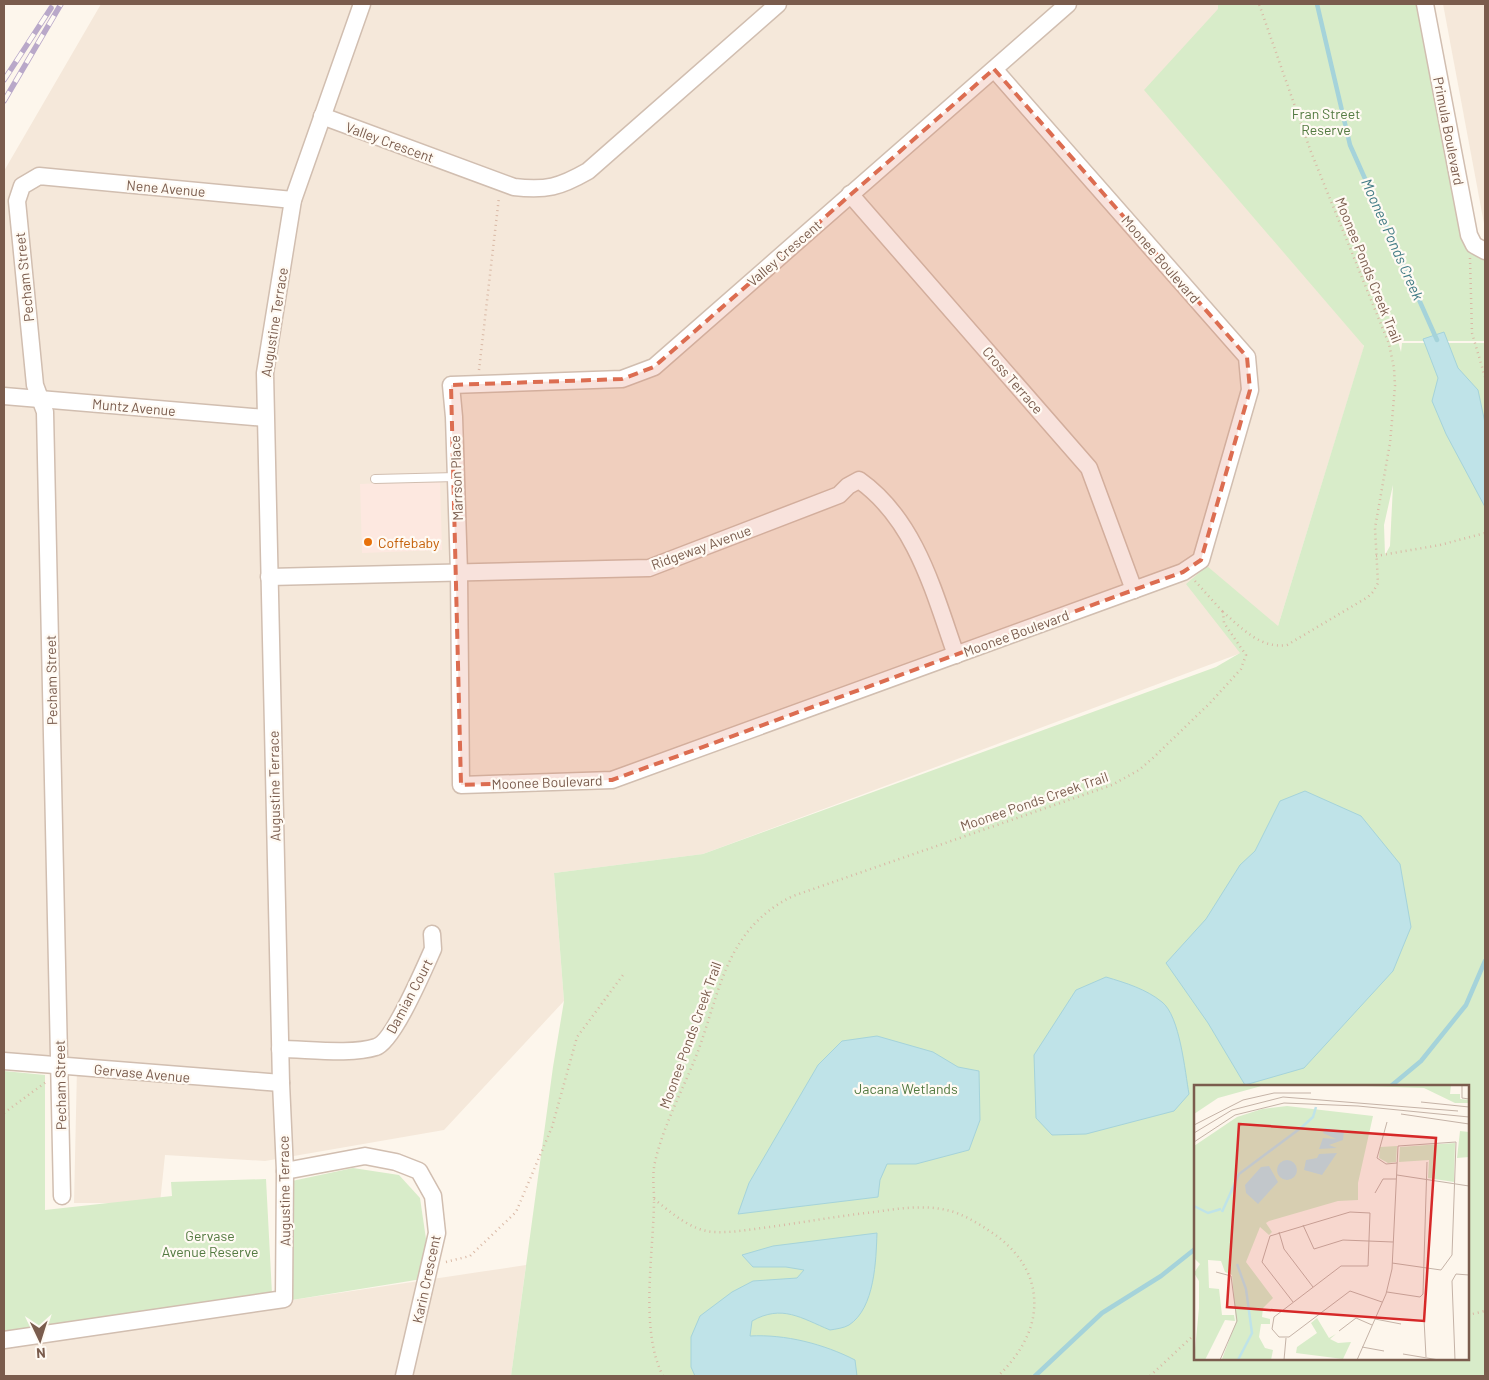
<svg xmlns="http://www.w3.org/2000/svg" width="1489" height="1380" font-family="Barlow,sans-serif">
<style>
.residential{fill:#f5e8da}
.commercial{fill:#fde8e0}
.green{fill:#d8ecc9;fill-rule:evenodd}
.water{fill:#bfe3e8;stroke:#a5d3da}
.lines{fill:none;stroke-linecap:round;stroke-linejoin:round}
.stream{stroke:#a5d3da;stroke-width:4.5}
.lane-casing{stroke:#d1beb0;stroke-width:10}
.street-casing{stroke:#d1beb0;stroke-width:19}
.path{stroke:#d9b8a5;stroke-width:2.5;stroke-dasharray:1 4;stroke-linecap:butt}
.lane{stroke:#fff;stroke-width:8}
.street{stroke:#fff;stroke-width:16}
.rail-casing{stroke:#b9a8c9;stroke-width:5.5}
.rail{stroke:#fffaf3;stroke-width:4;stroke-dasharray:11;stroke-linecap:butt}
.marked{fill:#dc6d51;fill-opacity:0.2;stroke:#dc6d51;stroke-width:4;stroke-dasharray:10 6;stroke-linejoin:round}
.food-dot{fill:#e8710a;stroke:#fffaf3;stroke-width:2}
.labels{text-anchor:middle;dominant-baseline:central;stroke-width:4.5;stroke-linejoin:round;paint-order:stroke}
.park-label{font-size:14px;fill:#537a41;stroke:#fffaf3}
.street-label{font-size:14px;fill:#7a5c4d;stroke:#fffaf3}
.food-label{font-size:14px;fill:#c56008;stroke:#fffaf3;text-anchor:start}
.water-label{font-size:15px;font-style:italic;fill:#437c86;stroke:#fffaf3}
.inset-river{fill:none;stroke:#bfe3e8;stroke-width:2.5}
.inset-road{fill:none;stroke:#c5b3a7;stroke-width:1}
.view{fill:#d62828;fill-opacity:0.15;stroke:#d62828;stroke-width:2.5}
.inset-edge{fill:none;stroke:#7a5c4d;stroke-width:2.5}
</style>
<rect width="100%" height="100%" fill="#fdf6ec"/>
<g class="residential">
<polygon points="101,4 1218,4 1218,9 1364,347 1278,626 1241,653 703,854 554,873 564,1001 444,1130 265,1161 165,1155 160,1203 74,1203 77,1068 4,1057 4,171"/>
<polygon points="1443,4 1485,4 1485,229"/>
<polygon points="526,1265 511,1376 4,1376 4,1331 272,1294 292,1300"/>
</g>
<polygon class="commercial" points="440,481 442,550 362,553 360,484"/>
<g class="green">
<path d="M 1218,4 L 1425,4 L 1465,243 L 1485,257 L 1485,341 L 1398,341 L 1401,352 L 1402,343 L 1485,343 L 1485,1376 L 511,1376 L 553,1067 L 564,1001 L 554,873 L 703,854 L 1216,667 L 1240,653 L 1186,584 L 1207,566 L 1278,626 L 1364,346 L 1144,90 L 1218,9 ZM 1393,485 L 1390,546 L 1385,555 L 1384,525 ZM 1195,1086 L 1468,1086 L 1468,1359 L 1195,1359 Z"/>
<polygon points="4,1071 45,1075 45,1210 172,1196 171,1182 266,1179 272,1294 4,1331"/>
<polygon points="353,1168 399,1175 420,1198 426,1239 422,1279 292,1300 292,1181"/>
</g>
<g class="water">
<polygon points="1444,332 1458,368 1478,390 1485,423 1485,507 1446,434 1432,401 1438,378 1423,339"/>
<polygon points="1305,791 1361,816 1400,864 1411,927 1393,971 1304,1068 1245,1085 1208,1023 1166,963 1206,919 1240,865 1255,851 1280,801"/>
<path d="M 1106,977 C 1126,983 1146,989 1162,1002 C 1180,1016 1185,1072 1189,1094 L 1174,1111 L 1086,1134 L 1052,1135 L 1036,1118 L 1034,1055 L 1076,990 Z"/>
<polygon points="877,1036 933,1052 958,1067 979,1071 980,1120 969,1150 916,1164 887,1164 880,1180 878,1197 738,1214 749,1183 818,1065 842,1041"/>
<path d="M 877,1233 C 876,1260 875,1308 849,1325 C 844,1328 836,1329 830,1330 C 801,1318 782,1304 752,1321 L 750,1336 C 785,1334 824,1344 855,1360 L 857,1376 L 695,1376 L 691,1367 L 691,1337 L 700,1316 L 732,1292 L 753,1281 L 797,1278 L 804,1270 L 786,1267 L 753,1267 L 742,1255 L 773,1246 Z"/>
</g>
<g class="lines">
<g class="stream">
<polyline points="1317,4 1350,145 1437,340"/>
<polyline points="1391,1086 1421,1061 1466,1005 1485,961"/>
<polyline points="1035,1376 1102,1313 1161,1276 1195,1249"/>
</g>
<defs>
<polyline id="lane" points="375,479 456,477"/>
<g id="street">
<polyline points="1425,4 1469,235 1474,245 1485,251"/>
<polyline points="994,69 1247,357 1250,390 1201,560 1183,572 612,780 461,785 459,572 454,417 451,385 622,379 654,367 1068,4"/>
<path d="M 322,116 L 514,187 C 546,191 560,187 588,171 L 778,4"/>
<polyline points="850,194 1089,468 1134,590"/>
<polyline points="4,396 265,418"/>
<path d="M 269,577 L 649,568 L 839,495 L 848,486 L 859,480 C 916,520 934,593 956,655"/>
<path d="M 280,1049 C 306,1049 352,1055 376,1047 C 393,1042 424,969 433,949 L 432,934"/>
<polyline points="4,1061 281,1083"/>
<polyline points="285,1171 365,1156 396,1162 419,1171 433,1196 437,1233 404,1376"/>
<polyline points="62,1196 45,412 35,385 17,201 22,186 39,176 293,200"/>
<polyline points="4,1340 284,1299 285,1171 281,1083 265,373 293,200 362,4"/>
</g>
</defs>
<use href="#lane" class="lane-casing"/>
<use href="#street" class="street-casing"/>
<g class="path">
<polyline points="1470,258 1472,333 1485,377"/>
<polyline points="479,370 499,197"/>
<polyline points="1376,556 1440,545 1485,533"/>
<polyline points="1195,581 1223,612"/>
<polyline points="4,1113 46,1082"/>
<path d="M 654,1199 C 672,1213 690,1230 713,1232 C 730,1233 746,1230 762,1228 C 800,1223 837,1216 875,1212 C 901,1208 929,1204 954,1212 C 968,1217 979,1224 991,1232 C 1008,1243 1023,1259 1030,1278 C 1043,1316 1025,1350 998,1376"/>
<polyline points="446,1262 470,1256 516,1212 552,1127 577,1037 623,975"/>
<polyline points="1468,1315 1485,1311"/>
<path d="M 663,1376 C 639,1330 654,1250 654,1200 C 654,1187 652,1175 655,1162 C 663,1127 681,1093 695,1059 C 720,996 723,930 793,896 L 1112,785 L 1139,770 L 1154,757 L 1210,703 L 1241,669 L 1246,655 L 1224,623 L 1223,612 C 1242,628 1260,649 1287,645 L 1368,597 L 1373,592 L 1378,583 L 1375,528 L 1390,443 L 1395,386 L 1394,368 L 1389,344 L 1311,152 L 1259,4"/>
<polyline points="1150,1376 1195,1334"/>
</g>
<use href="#lane" class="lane"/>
<use href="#street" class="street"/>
<defs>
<g id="rail">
<polyline points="4,80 51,8"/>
<polyline points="4,101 61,4"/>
</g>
</defs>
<use href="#rail" class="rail-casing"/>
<use href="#rail" class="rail"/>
</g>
<path class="marked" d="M 994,69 L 1247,357 L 1250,390 L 1201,560 L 1183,572 L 612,780 L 461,785 L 451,385 L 622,379 L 654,367 Z"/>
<circle class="food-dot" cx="368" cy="542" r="5"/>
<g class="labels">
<g class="park-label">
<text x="1326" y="113">Fran Street<tspan x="1326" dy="16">Reserve</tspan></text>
<text x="906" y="1088">Jacana Wetlands</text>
<text x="210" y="1235">Gervase<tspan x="210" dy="16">Avenue Reserve</tspan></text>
</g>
<g class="street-label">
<text transform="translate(1449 131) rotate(79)">Primula Boulevard</text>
<text transform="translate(390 142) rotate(20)">Valley Crescent</text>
<text transform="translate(166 188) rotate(5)">Nene Avenue</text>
<text transform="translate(784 253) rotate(-41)">Valley Crescent</text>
<text transform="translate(1161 259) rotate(49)">Moonee Boulevard</text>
<text transform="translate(1369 270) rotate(68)">Moonee Ponds Creek Trail</text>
<text transform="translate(24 277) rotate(-96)">Pecham Street</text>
<text transform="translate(274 322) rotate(-81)">Augustine Terrace</text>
<text transform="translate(1013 380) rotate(49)">Cross Terrace</text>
<text transform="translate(134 407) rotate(5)">Muntz Avenue</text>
<text transform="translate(456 478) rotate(-92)">Marrson Place</text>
<text transform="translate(701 547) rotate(-20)">Ridgeway Avenue</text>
<text transform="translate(1016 633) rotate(-20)">Moonee Boulevard</text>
<text transform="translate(51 680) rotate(-91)">Pecham Street</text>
<text transform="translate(547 782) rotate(-2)">Moonee Boulevard</text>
<text transform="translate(274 786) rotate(-91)">Augustine Terrace</text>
<text transform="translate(1034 801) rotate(-19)">Moonee Ponds Creek Trail</text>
<text transform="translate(409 996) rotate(-62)">Damian Court</text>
<text transform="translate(690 1035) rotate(-70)">Moonee Ponds Creek Trail</text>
<text transform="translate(142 1073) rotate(5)">Gervase Avenue</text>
<text transform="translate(60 1085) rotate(-91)">Pecham Street</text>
<text transform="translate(284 1191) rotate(-91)">Augustine Terrace</text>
<text transform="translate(426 1279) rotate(-78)">Karin Crescent</text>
</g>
<g class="food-label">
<text x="378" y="542">Coffebaby</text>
</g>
<g class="water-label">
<text transform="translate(1393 239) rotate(66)">Moonee Ponds Creek</text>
</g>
</g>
<g transform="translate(1194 1085)">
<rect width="275" height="275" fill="#fdf6ec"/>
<path d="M 0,0 L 71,0 L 24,13 L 0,29 ZM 142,0 L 257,0 L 256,9 L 266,9 L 266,14 L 275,15 L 275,18 L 261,18 L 230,3 ZM 93,21 L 179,31 L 164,98 L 164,115 L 144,116 L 75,136 L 72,138 L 78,147 L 75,150 L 66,142 L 52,177 L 79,213 L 69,223 L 68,232 L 76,234 L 76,239 L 67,239 L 65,252 L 71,263 L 79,265 L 77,275 L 28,274 L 42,237 L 38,190 L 31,187 L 27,176 L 14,175 L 15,203 L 25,204 L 28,230 L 40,230 L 41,236 L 31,235 L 11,275 L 0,275 L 5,223 L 5,196 L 0,188 L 6,179 L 0,173 L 0,61 L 43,32 L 68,24 ZM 266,46 L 275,47 L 275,72 L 263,73 ZM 261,58 L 260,97 L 234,93 L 235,75 L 205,77 L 206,62 ZM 203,61 L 202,77 L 194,78 L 185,73 L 186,62 ZM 123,233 L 135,253 L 142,249 L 136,254 L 144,258 L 157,257 L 149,274 L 102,268 L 103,262 L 123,248 L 117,238 Z" fill="#d8ecc9"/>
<path d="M 131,43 L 150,46 L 149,55 L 135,60 L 143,63 L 125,64 L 129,53 L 142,54 L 129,48 ZM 143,68 L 128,90 L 110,85 L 112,75 L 123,73 L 125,69 ZM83 85a10 10 0 1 1 20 0a10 10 0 1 1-20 0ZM 75,81 L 84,97 L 64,119 L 52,108 L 51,100 L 67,82 Z" fill="#bfe3e8"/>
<path class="inset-river" d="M 0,121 L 14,128 L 27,124M 28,127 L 45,89 L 108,42 L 119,32 L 122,22M 43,179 L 52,204 L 58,248 L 44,275"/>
<path class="inset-road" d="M 268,0 L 268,13 L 275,14M 227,17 L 275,22M 207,29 L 275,39M 193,37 L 183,73 L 192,79 L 203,78M 0,40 L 49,15 L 80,8 L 117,8M 0,48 L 38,25 L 89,12 L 264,26M 0,57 L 41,30 L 90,18 L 164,21 L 275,32M 203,90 L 275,101M 181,108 L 189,94 L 202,94M 109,140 L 120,164 L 149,155 L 199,157M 85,147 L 90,164 L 119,202M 22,187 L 37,191 L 43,236 L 26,275M 193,207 L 226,212 L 229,209 L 233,77M 99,217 L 68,177 L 76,151 L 156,127 L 176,128 L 174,181 L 147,181 L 80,232 L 78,244 L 85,252 L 95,252 L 156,206 L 188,217M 181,234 L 207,239M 230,234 L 232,272M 145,246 L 162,233 L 178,240M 168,262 L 190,266M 209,269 L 245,275M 90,275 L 92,253M 163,275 L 192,209 L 198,184 L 204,61 L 262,57 L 258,170 L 247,185 L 198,178M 261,275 L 258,196 L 262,189 L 275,190"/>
<path class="view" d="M 45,39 L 242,53 L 230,236 L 33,222 Z"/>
<rect width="275" height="275" class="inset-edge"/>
</g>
<rect width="1489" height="1380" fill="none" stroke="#7a5c4d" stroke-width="10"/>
<g transform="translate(40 1340) rotate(176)" stroke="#fffaf3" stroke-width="4" paint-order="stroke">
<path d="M0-4L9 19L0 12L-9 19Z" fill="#7a5c4d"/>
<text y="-8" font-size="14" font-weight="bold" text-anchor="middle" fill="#7a5c4d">N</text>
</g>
</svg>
